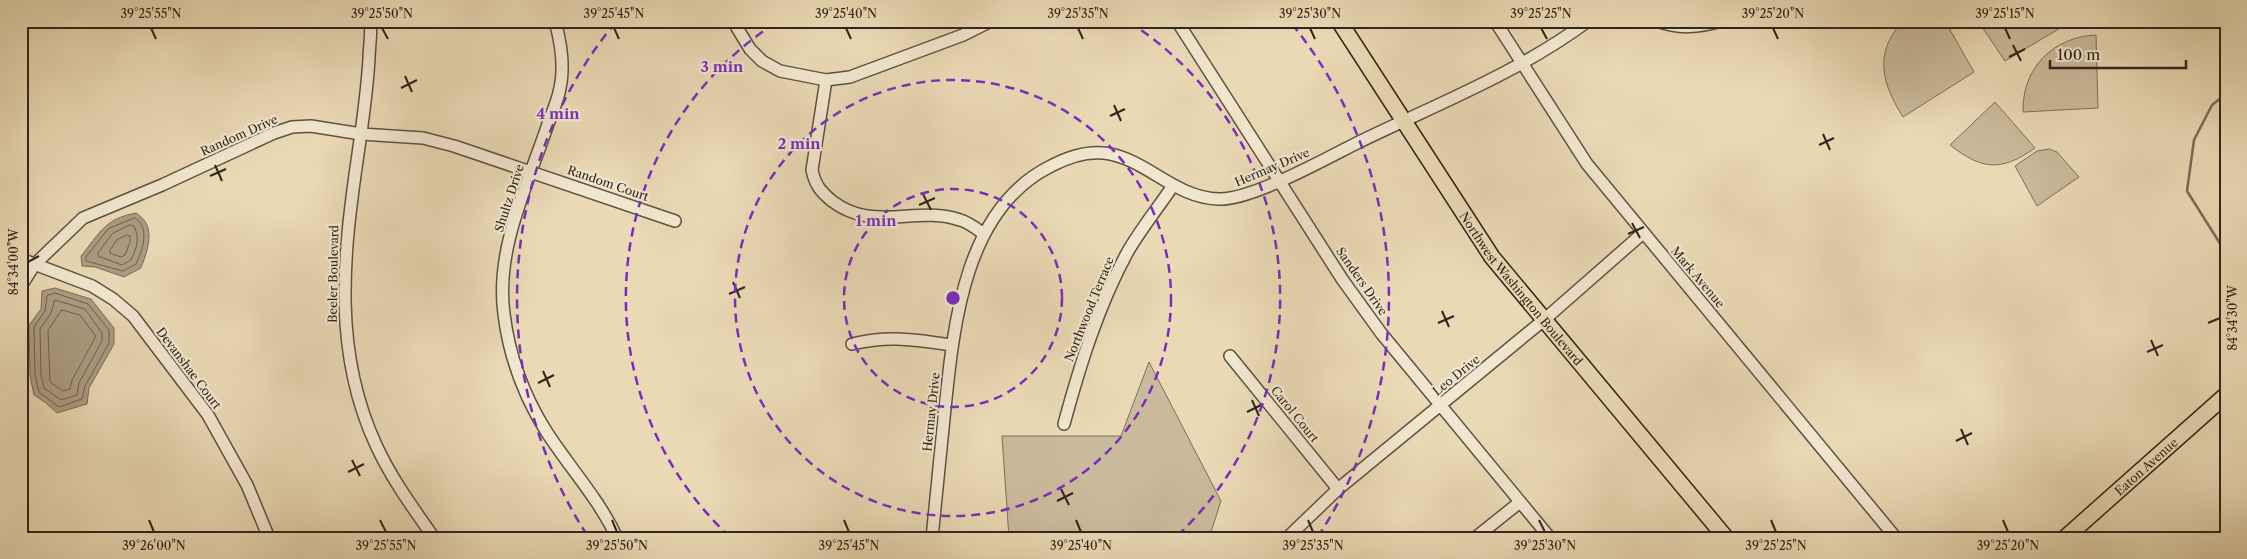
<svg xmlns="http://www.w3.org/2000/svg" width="2247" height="559" font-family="'Libre Caslon Text',serif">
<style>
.green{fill:#c9ba9b;stroke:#7c705b}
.water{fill:#aa9c81;stroke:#796c58}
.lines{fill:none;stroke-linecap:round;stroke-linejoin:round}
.shore{stroke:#6c604e;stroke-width:1}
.stream{stroke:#796c58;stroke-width:2.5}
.minor-casing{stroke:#5e5242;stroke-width:14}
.major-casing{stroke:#2f251b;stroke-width:18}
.minor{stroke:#f1e6cf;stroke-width:11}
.major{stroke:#e9d9b5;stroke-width:15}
.ticks{fill:none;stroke:#2f251b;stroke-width:2}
.ring{fill:none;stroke:#7b2cbf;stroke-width:2.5;stroke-dasharray:9 6}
.labels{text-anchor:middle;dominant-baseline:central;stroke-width:4.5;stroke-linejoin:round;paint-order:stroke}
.street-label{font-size:12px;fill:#2f251b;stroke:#f1e6cf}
.centre{fill:#7b2cbf;stroke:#f1e6cf;stroke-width:2.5}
.ring-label{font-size:15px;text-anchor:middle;font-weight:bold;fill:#7b2cbf;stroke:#f1e6cf;stroke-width:4.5;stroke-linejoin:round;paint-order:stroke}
.neatline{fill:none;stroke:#2f251b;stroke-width:2}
.ticks-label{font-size:12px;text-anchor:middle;fill:#2f251b}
</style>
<rect width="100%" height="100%" fill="#e9d9b5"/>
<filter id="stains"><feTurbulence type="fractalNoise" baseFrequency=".004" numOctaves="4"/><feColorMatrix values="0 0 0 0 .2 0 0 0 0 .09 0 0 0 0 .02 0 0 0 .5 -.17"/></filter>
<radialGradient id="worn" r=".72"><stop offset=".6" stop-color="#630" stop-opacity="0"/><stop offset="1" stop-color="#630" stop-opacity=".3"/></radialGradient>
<g class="green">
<path d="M 1903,21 L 1945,21 L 1974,72 L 1903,117 C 1882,84 1873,53 1903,21 Z"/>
<polygon points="1978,21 2072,21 2005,61"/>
<path d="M 2096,35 L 2098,108 L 2023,112 C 2022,68 2053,37 2096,35 Z"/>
<path d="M 1995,102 L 2035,148 C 2001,172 1982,170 1950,145 Z"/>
<polygon points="2049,149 2057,152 2079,177 2037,206 2015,166 2037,151"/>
<polygon points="1149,362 1221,501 1209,538 1009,538 1002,436 1121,436"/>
</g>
<g class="water">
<path d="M 136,213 C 157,226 148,249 141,268 L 124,277 L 95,267 L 82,266 L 81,256 C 100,233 104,219 136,213 Z"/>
<polygon points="55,288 91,299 114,328 114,344 89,388 87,404 57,413 46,403 34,395 30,376 29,325 41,309 42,291"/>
</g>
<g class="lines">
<g class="shore">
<path d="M 135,218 C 151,228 142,251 136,264 L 123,271 L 86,261 L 86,257 L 108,229 Z"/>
<path d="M 130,225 L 134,226 C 140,239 137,247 131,260 L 122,265 L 98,256 L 98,253 L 112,234 Z"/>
<polygon points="127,235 130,236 130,242 125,255 121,257 110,253 110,250 117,240"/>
<polygon points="55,293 88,304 109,330 109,343 85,386 82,399 59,407 39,392 35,375 34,327 45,311 47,296"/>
<polygon points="55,300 85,309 102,333 102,341 79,383 77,395 61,400 44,388 41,374 40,329 51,313"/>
<polygon points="62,310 80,315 95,335 95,338 72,380 70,389 63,391 50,382 48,331"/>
</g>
<polyline class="stream" points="2226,94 2212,105 2194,140 2187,191 2226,253"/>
<defs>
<g id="minor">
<path d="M 370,21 C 372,33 369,47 369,59 C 367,93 362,127 357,161 C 343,258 333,352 376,445 C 391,478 413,508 434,538"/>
<path d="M 555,21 C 561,43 565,66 560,88 C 558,100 552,113 548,124 C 528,184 495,249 504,314 C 509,355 524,396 546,431 C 569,467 599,499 617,538"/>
<polyline points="733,21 750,49 762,61 780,71 826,80 850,77 963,35 991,21"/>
<polyline points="1177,21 1342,279 1381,333 1550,538"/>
<polyline points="1495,21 1587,164 1896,538"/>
<path d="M 1657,21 C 1680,30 1699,27 1722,21"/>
<path d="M 826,80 L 812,170 C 815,185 821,192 832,201 C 874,233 916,205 960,220 C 968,222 977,229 984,234"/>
<polyline points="21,259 92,286 113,299 133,316 208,415 247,485 269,538"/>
<polyline points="21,286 35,264 83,218 162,185 274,133 292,127 311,126 361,134 423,138 454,146 675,221"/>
<path d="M 852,344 C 890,335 914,340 952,345"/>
<polyline points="1230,356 1338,489"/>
<path d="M 1064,424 C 1080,365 1098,307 1127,253 C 1140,230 1158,208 1172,187"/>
<path d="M 932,538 C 936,498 940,458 944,418 C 953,331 962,210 1051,166 C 1066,158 1085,151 1104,153 C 1146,158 1174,198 1219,199 C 1252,200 1325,159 1357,143 C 1435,105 1518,73 1588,21"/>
<polyline points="1287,538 1338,489 1545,319 1643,233"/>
<polyline points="1475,538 1520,502"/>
</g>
<g id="major">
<path id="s1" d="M 1339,21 L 1492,257 L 1726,538"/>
<path id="s2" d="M 2065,538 L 2226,395"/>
</g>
</defs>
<use href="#minor" class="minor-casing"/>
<use href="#major" class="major-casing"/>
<use href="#minor" class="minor"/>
<use href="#major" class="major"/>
</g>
<path class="ticks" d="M 151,28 L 156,39M 382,28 L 388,39M 614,28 L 619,39M 846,28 L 851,39M 1078,28 L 1083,39M 1310,28 L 1315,39M 1541,28 L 1547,39M 1773,28 L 1778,39M 2005,28 L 2010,39M 2013,45 L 2021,61M 2009,57 L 2025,49M 405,76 L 412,92M 401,88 L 417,80M 1114,105 L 1121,121M 1110,116 L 1125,109M 1823,134 L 1830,150M 1819,145 L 1834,138M 215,165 L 222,181M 210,176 L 226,169M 923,194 L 931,210M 919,205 L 935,198M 1632,223 L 1640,238M 1628,234 L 1644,227M 28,262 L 39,256M 733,282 L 740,298M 729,294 L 745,287M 1442,311 L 1449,327M 1438,323 L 1454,316M 2208,323 L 2220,318M 2151,340 L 2158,356M 2147,352 L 2163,345M 543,371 L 550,387M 538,383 L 554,375M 1252,400 L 1259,416M 1247,412 L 1263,404M 1961,429 L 1968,445M 1956,441 L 1972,433M 352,460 L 360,476M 348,472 L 364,464M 1061,489 L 1069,505M 1057,501 L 1073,493M 149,520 L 154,532M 380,520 L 386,532M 612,520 L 617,532M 844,520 L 849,532M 1076,520 L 1081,532M 1308,520 L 1313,532M 1539,520 L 1545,532M 1771,520 L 1776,532M 2003,520 L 2008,532"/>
<g class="ring">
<circle cx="953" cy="298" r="109"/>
<circle cx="953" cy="298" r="218"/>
<path d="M730 537A327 327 0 0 1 777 22M1129 22A327 327 0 0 1 1176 537"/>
<path d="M587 535A436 436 0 0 1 614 24M1292 24A436 436 0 0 1 1319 535"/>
</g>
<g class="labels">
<g class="street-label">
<text transform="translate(239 135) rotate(-24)">Random Drive</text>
<text transform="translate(1272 167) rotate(-23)">Hermay Drive</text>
<text transform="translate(608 183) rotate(19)">Random Court</text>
<text transform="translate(509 198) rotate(-72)">Shultz Drive</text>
<text transform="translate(333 274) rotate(-89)">Beeler Boulevard</text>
<text transform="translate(1698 277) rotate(50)">Mark Avenue</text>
<text transform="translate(1362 281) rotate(55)">Sanders Drive</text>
<text stroke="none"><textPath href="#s1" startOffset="324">Northwest Washington Boulevard</textPath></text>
<text transform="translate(1089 309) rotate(-68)">Northwood Terrace</text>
<text transform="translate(189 368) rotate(53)">Devanshae Court</text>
<text transform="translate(1456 375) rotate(-39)">Leo Drive</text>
<text transform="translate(931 412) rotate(-84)">Hermay Drive</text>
<text transform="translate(1295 414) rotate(51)">Carol Court</text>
<text stroke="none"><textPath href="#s2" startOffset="108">Eaton Avenue</textPath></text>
</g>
</g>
<circle cx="953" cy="298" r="8" class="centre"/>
<g class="ring-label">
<text x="722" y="72">3 min</text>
<text x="558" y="119">4 min</text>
<text x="799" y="149">2 min</text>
<text x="876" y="226">1 min</text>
</g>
<rect width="2247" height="559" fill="none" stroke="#e9d9b5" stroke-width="55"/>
<path d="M2050 60v8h136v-8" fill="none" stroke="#2f251b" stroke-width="2.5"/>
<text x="2057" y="60" font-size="15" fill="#2f251b" stroke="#f1e6cf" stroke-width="4" paint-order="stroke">100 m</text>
<rect x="28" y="28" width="2192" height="504" class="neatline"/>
<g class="ticks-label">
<text x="151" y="18">39°25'55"N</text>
<text x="382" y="18">39°25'50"N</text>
<text x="614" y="18">39°25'45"N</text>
<text x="846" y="18">39°25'40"N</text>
<text x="1078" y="18">39°25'35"N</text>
<text x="1310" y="18">39°25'30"N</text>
<text x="1541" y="18">39°25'25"N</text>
<text x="1773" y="18">39°25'20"N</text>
<text x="2005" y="18">39°25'15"N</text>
<text transform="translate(14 262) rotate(-90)" y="4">84°34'00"W</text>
<text transform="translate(2233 318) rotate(-90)" y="4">84°34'30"W</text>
<text x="154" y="550">39°26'00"N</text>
<text x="386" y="550">39°25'55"N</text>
<text x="617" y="550">39°25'50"N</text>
<text x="849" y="550">39°25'45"N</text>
<text x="1081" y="550">39°25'40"N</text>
<text x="1313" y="550">39°25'35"N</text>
<text x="1545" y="550">39°25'30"N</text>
<text x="1776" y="550">39°25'25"N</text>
<text x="2008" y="550">39°25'20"N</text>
</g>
<rect width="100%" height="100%" filter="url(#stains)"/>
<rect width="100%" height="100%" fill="url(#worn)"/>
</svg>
